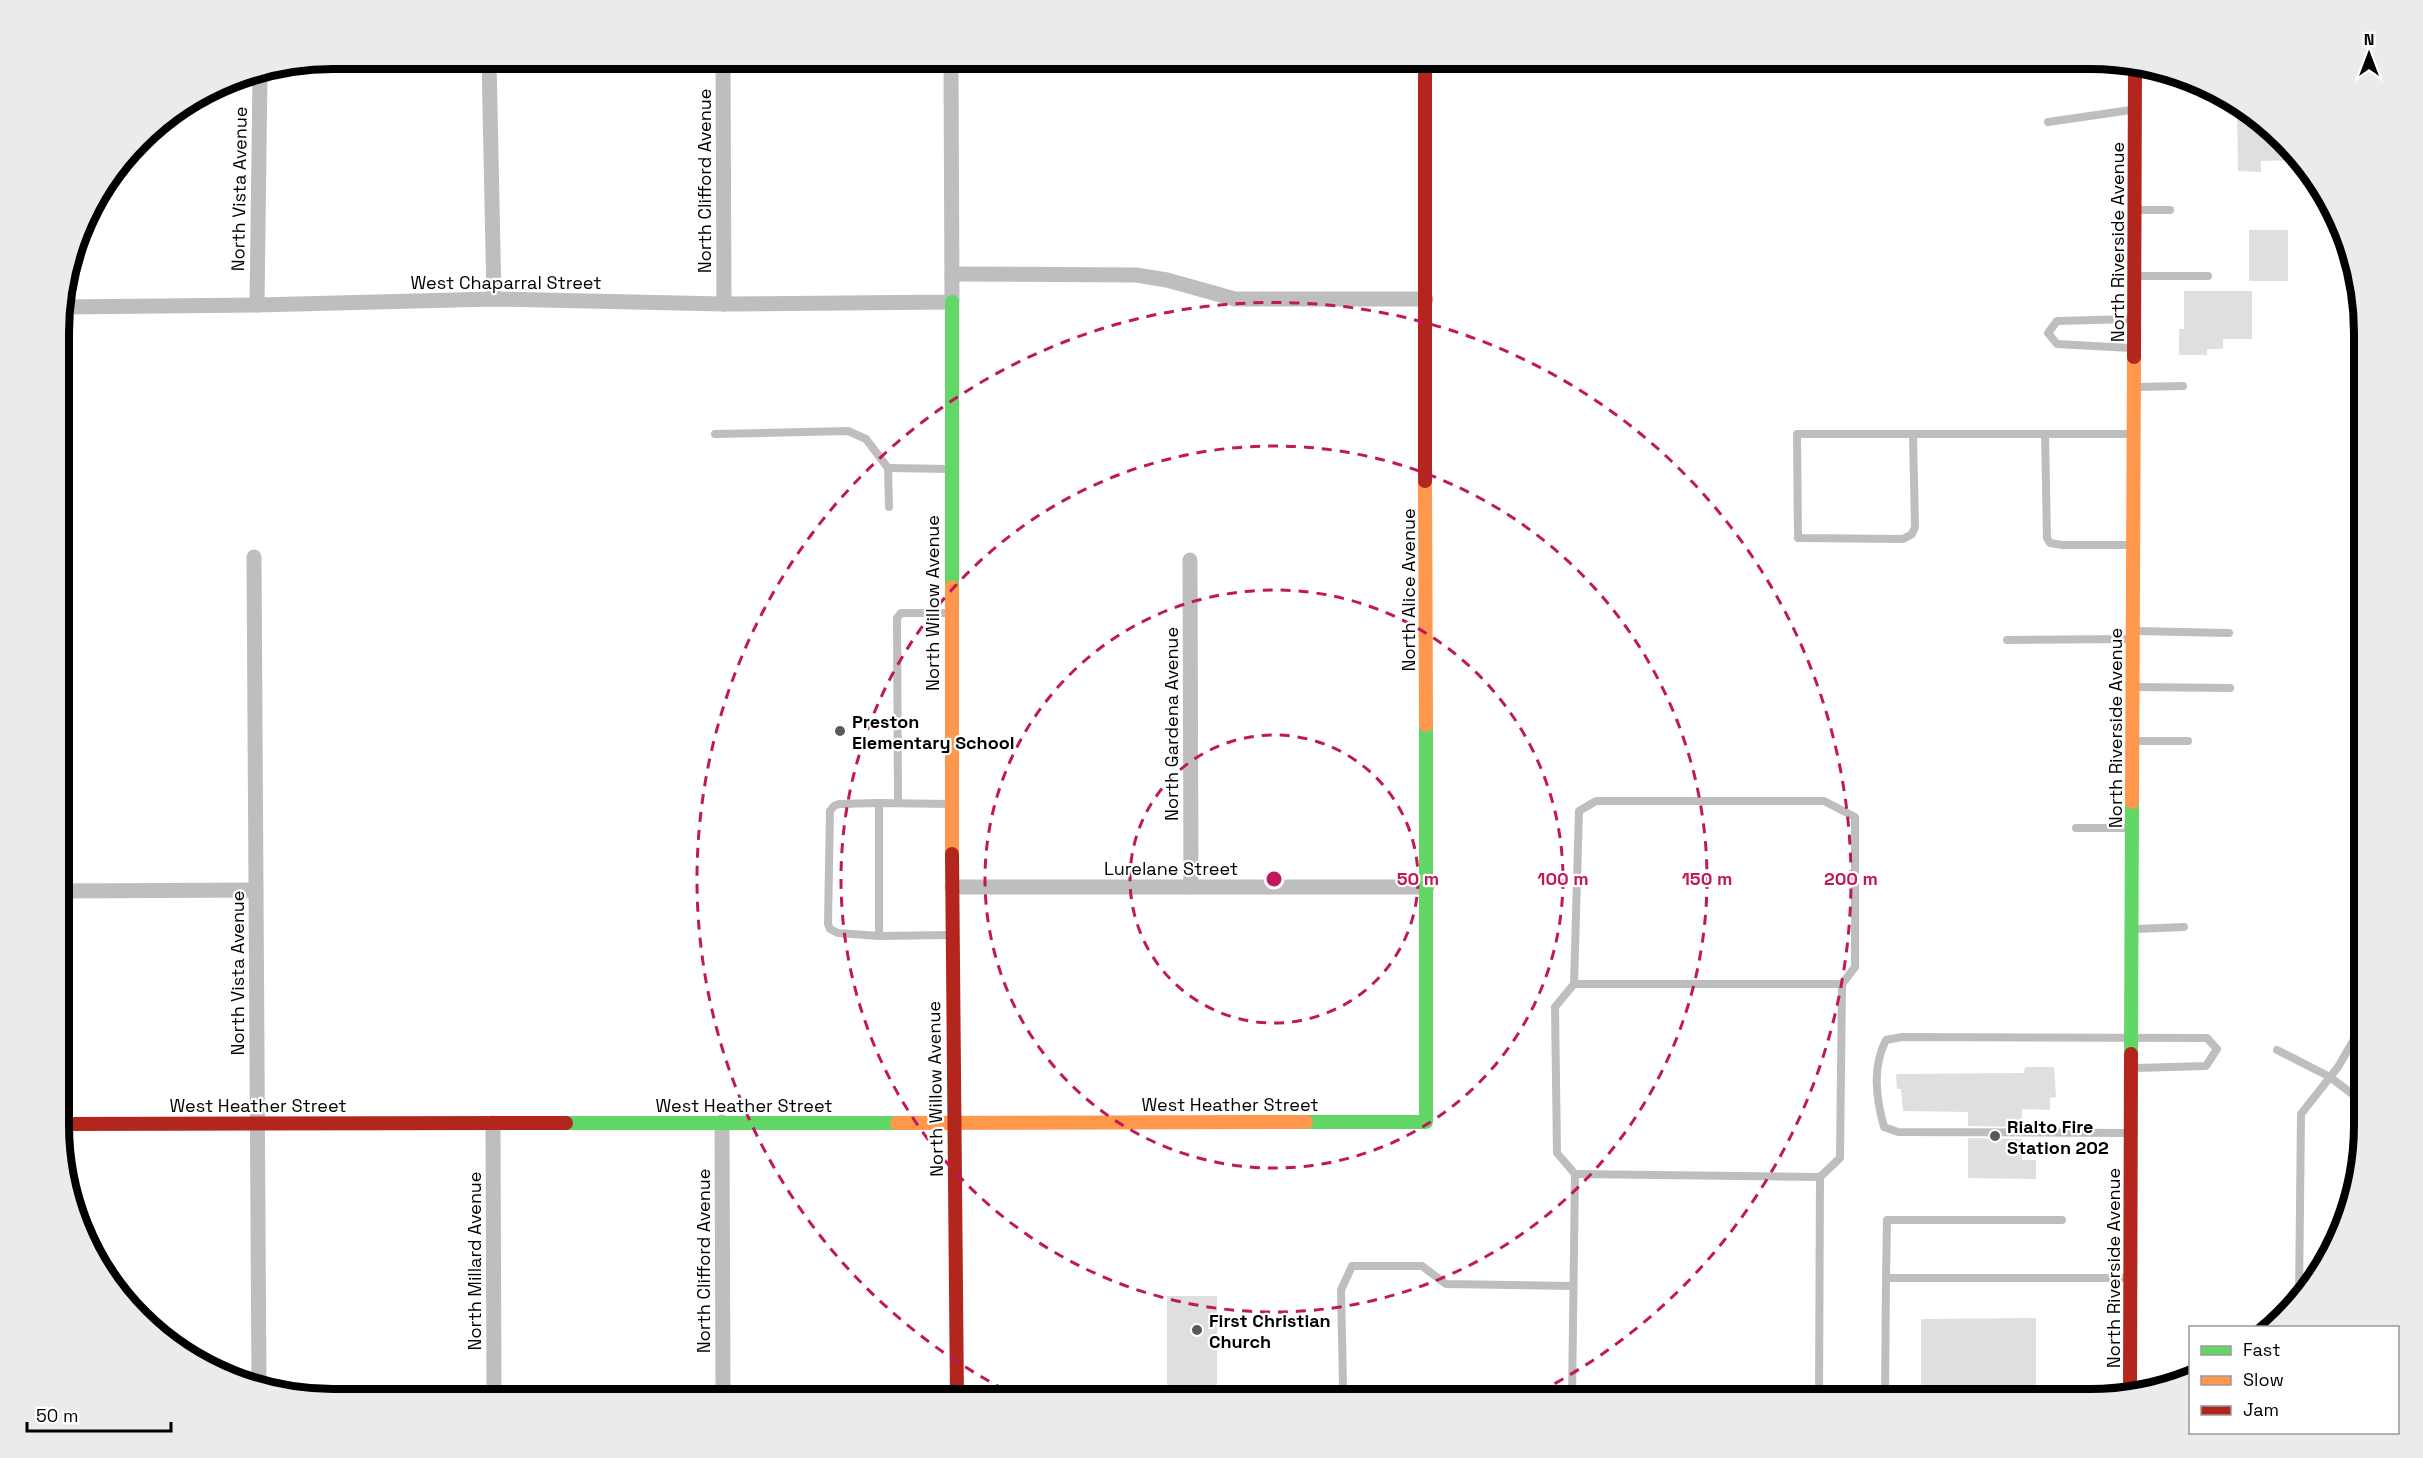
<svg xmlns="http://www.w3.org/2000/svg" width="2423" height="1458" font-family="'Space Grotesk',sans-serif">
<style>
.building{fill:#dfdfdf}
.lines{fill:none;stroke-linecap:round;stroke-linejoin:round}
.lane{stroke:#bebebe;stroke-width:8}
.street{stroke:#bebebe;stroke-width:15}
.fast{stroke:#63d668;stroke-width:14}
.slow{stroke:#ff974d;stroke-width:14}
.jam{stroke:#b3261e;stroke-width:14}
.ring{fill:none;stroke:#c2185b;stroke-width:3;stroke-dasharray:10 8}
.poi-dot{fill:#595959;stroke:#fff;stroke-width:2}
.labels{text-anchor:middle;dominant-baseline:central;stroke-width:4.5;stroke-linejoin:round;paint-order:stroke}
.street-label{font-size:18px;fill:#000;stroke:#fff}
.poi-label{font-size:18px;font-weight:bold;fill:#000;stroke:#fff;text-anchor:start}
.rim{fill:none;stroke:#000;stroke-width:8}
.centre{fill:#c2185b;stroke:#fff;stroke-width:3}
.ring-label{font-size:18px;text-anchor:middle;font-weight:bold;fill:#c2185b;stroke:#fff;stroke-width:4.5;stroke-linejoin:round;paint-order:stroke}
</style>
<rect width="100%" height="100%" fill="#fff"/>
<g class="building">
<polygon points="2237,103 2284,139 2301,160 2261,161 2261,172 2238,171"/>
<rect x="2249" y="230" width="39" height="51"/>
<polygon points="2184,291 2252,291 2252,339 2223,339 2223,349 2207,349 2207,355 2179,355 2179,329 2184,329"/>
<polygon points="2025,1067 2054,1067 2056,1097 2050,1098 2050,1110 2022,1109 2022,1127 1968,1126 1968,1112 1903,1111 1901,1089 1897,1089 1896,1074 2024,1073"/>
<polygon points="1968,1138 2022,1139 2022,1160 2036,1160 2036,1179 1968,1178"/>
<rect x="1167" y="1296" width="50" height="89"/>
<polygon points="2036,1318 2036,1399 1921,1399 1921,1319"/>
</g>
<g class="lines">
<g class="lane">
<polyline points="2048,122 2131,110"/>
<polyline points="2136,210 2170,210"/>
<polyline points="2136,276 2208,276"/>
<polyline points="2130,348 2057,344 2048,333 2057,321 2132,319"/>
<polyline points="2136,387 2183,386"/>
<polyline points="715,434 848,431 866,439 888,468 889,507"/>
<polyline points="1913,434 1915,527 1912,534 1903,539 1798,538 1797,434 2130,434"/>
<polyline points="2045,434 2047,538 2050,543 2062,545 2131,545"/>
<polyline points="888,468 950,469"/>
<polyline points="2137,631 2229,633"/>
<polyline points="2007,640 2129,639"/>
<polyline points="2135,687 2230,688"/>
<polyline points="2134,741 2188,741"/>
<polyline points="879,803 839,804 834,806 830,811 828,924 830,929 838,933 879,936"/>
<polyline points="898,803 897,618 901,613 950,613"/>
<polyline points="950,804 879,803 879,936 951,935"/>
<polyline points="2076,828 2128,828"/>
<polyline points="2135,929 2184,927"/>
<polyline points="2277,1050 2330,1077 2364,1103"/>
<path d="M 2129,1133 L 1898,1132 L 1884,1127 C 1876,1098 1872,1067 1886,1040 L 1902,1037 L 2207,1038 L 2217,1049 L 2206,1066 L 2136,1068"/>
<polyline points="1575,1174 1820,1177"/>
<polyline points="1886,1278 1887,1220 2062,1220"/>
<polyline points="2299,1299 2301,1114 2338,1067 2360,1029 2357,880 2359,737 2364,737"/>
<polyline points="1346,1399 1343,1385 1341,1290 1352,1266 1422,1266 1446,1284 1573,1286"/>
<polyline points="1572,1399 1575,1174 1557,1153 1555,1007 1574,984 1579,811 1596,801 1824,801 1855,817 1855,967 1842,984 1574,984"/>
<polyline points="1819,1399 1820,1177 1840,1158 1842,984"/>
<polyline points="1885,1399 1886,1278 2127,1278"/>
</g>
<g class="street">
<polyline points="489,59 494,299"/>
<polyline points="723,59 724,304"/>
<polyline points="952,274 1136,275 1167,280 1235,299 1426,299"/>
<polyline points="257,305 260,73"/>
<polyline points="61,307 257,305 494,299 724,304 952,302 951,59"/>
<polyline points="254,557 259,1389"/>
<polyline points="1190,560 1191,887"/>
<polyline points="952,887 1427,887"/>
<polyline points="61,891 256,890"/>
<polyline points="722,1122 723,1399"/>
<polyline points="493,1123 494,1399"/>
</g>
<g class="fast">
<polyline points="952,302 952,587"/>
<polyline points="2131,1054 2132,802"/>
<polyline points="1306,1122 1426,1122 1426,725"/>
<polyline points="566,1123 897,1123"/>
</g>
<g class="slow">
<polyline points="1425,481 1426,725"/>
<polyline points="952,587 952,854"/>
<polyline points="2132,802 2134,357"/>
<polyline points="897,1123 1306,1122"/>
</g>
<g class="jam">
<polyline points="1425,59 1425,481"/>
<polyline points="2134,357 2135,64"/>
<polyline points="952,854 957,1399"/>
<polyline points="61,1124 566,1123"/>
<polyline points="2130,1392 2131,1054"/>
</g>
</g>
<g class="ring">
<circle cx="1274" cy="879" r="144"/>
<circle cx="1274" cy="879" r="289"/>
<circle cx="1274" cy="879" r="433"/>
<path d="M1021 1398A577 577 0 1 1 1527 1398"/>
</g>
<g class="poi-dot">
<circle cx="840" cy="731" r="6"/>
<circle cx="1995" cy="1136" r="6"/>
<circle cx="1197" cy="1330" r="6"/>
</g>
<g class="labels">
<g class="street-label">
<text transform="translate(704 181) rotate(-90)">North Clifford Avenue</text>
<text transform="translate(239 189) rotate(-89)">North Vista Avenue</text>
<text transform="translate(2117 242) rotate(-90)">North Riverside Avenue</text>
<text x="506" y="282">West Chaparral Street</text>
<text transform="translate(1408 590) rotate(-90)">North Alice Avenue</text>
<text transform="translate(932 603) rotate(-90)">North Willow Avenue</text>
<text transform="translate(1171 724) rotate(-90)">North Gardena Avenue</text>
<text transform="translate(2115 728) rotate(-90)">North Riverside Avenue</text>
<text x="1171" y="868">Lurelane Street</text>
<text transform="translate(237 973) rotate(-90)">North Vista Avenue</text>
<text transform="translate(935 1089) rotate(-91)">North Willow Avenue</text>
<text x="1230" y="1104">West Heather Street</text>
<text x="258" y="1105">West Heather Street</text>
<text x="744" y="1105">West Heather Street</text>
<text transform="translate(474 1261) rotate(-90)">North Millard Avenue</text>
<text transform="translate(703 1261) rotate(-90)">North Clifford Avenue</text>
<text transform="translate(2113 1268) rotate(-90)">North Riverside Avenue</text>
</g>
<g class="poi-label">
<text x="852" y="721">Preston<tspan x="852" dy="21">Elementary School</tspan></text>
<text x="2007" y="1126">Rialto Fire<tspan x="2007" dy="21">Station 202</tspan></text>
<text x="1209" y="1320">First Christian<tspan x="1209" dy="21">Church</tspan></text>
</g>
</g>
<path d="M0 0H2423V1458H0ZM333 69H2090A264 264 0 0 1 2354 333V1125A264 264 0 0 1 2090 1389H333A264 264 0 0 1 69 1125V333A264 264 0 0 1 333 69Z" fill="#ebebeb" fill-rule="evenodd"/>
<path class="rim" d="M333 69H2090A264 264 0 0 1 2354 333V1125A264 264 0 0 1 2090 1389H333A264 264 0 0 1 69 1125V333A264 264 0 0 1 333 69Z"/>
<circle cx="1274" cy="879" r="9" class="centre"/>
<g class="ring-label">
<text x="1418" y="885">50 m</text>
<text x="1563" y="885">100 m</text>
<text x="1707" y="885">150 m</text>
<text x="1851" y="885">200 m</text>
</g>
<rect x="2189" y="1326" width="210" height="108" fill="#ffffff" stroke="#999999" stroke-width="1.5"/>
<rect x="2201" y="1346" width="30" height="9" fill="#63d668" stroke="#999999" stroke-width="1.5"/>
<text x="2243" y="1356" font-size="18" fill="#000000">Fast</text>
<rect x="2201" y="1376" width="30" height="9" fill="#ff974d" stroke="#999999" stroke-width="1.5"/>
<text x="2243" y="1386" font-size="18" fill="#000000">Slow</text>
<rect x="2201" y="1406" width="30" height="9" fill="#b3261e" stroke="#999999" stroke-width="1.5"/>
<text x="2243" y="1416" font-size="18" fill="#000000">Jam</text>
<g transform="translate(2369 54)" stroke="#ffffff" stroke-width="4.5" paint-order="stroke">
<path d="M0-4.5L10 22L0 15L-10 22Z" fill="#000000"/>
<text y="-9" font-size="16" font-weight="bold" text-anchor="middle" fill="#000000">N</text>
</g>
<path d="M27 1422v9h144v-9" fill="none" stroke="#000000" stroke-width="3"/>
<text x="36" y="1422" font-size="18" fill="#000000" stroke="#ffffff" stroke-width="4.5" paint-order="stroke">50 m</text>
</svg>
